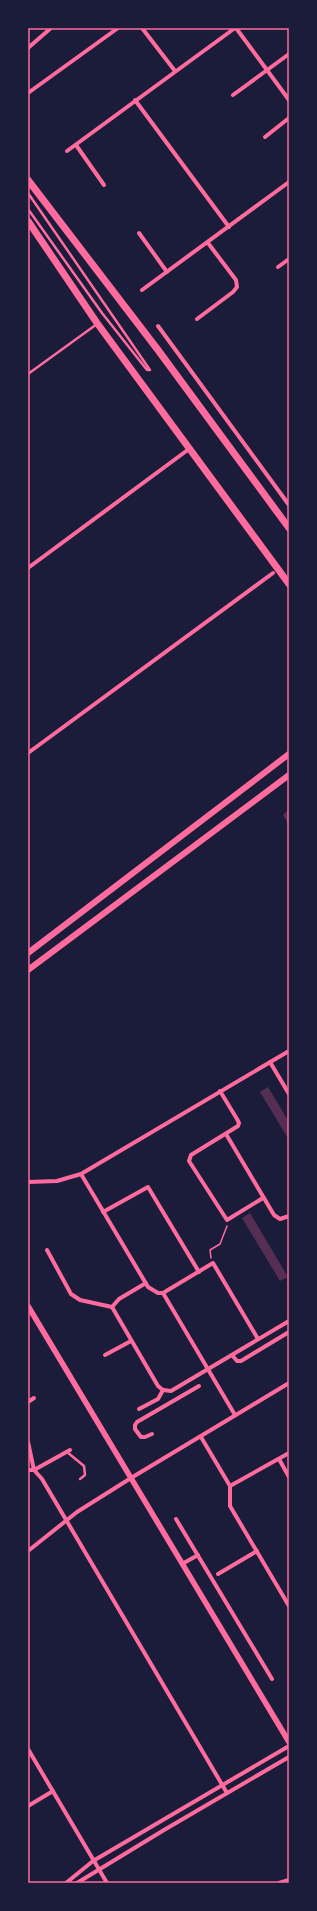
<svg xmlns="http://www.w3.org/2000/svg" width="317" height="1911" font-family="'Source Sans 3',sans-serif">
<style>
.building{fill:#542f53}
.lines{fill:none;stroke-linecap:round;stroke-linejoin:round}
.path{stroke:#ff6b9d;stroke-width:1.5}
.service{stroke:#ff6b9d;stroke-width:2.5}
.minor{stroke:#ff6b9d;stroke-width:4}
.tertiary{stroke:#ff6b9d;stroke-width:5.5}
.secondary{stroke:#ff6b9d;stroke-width:6}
.primary{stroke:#ff6b9d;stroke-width:7}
.neatline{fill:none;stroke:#ff6b9d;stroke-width:1.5}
</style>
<rect width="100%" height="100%" fill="#1b1b3a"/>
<g class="building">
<polygon points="289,809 289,825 283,815"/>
<polygon points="268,1087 289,1122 289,1140 260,1092"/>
<polygon points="250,1213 288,1277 280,1281 242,1218"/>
</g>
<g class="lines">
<polyline class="path" points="211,1258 210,1250 220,1244 227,1226"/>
<g class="service">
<polyline points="28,193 150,370 147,370 102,313 28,209"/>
<polyline points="28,374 97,324"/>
<polyline points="67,1452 84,1466 85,1475 80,1479"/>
</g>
<g class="minor">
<polyline points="142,28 175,71"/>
<polyline points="236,28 289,100"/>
<polyline points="28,48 51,28"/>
<polyline points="28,93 118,28"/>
<polyline points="233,95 289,54"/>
<polyline points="135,100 229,227"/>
<polyline points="265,137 289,118"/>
<polyline points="76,145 104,185"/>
<polyline points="67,151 235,28"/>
<polyline points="139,233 167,272"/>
<polyline points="278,267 289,259"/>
<polyline points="142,290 289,182"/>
<polyline points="197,319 233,292 237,287 236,280 208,243"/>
<polyline points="158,326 289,505"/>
<polyline points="28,568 189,449"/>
<polyline points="28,753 273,573"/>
<polyline points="270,1062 289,1094"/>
<polyline points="220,1091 237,1119 239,1123 238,1126 191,1155 189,1161 227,1220 263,1198"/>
<polyline points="226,1134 274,1215 280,1219 289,1216"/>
<polyline points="81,1174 148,1287 158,1293 163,1293"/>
<polyline points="28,1182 57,1181 81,1174 289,1051"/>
<polyline points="103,1212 148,1187 199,1272"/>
<polyline points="47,1250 71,1294 80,1300 112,1307"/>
<polyline points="163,1293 213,1263 258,1339"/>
<polyline points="163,1293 235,1415"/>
<polyline points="112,1307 158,1386 163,1390"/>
<polyline points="112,1307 119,1299 146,1283"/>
<polyline points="105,1355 131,1341"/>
<polyline points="232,1355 237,1361 241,1361 289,1332"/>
<polyline points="163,1390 171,1391 289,1321"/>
<polyline points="28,1402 34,1398"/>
<polyline points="139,1409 158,1399 163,1390"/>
<polyline points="152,1434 145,1437 141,1437 135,1429 135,1425 137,1422 199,1386"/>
<polyline points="201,1437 230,1486"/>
<polyline points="28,1442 34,1470 42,1479 227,1793"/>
<polyline points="279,1459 289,1477"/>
<polyline points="28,1470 34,1470 70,1450"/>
<polyline points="230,1486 230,1506 289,1606"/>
<polyline points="230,1486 289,1453"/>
<polyline points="176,1519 272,1679"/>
<polyline points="28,1551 77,1512 131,1478 289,1383"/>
<polyline points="182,1564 198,1555"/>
<polyline points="218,1574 257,1551"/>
<polyline points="28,1749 107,1883"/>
<polyline points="28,1806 53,1791"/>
<polyline points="66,1883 93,1861 289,1746"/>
<polyline points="77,1883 164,1830 289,1757"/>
<polyline points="279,1883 289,1880"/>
</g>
<polyline class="tertiary" points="28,1306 289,1742"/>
<g class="secondary">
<polyline points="28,953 289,754"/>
<polyline points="28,970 289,775"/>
</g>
<g class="primary">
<polyline points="28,180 158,350 289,528"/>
<polyline points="28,221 97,323 289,584"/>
</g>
</g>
<rect width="317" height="1911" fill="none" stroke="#1b1b3a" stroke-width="58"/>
<rect x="29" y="29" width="259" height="1853" class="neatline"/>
</svg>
